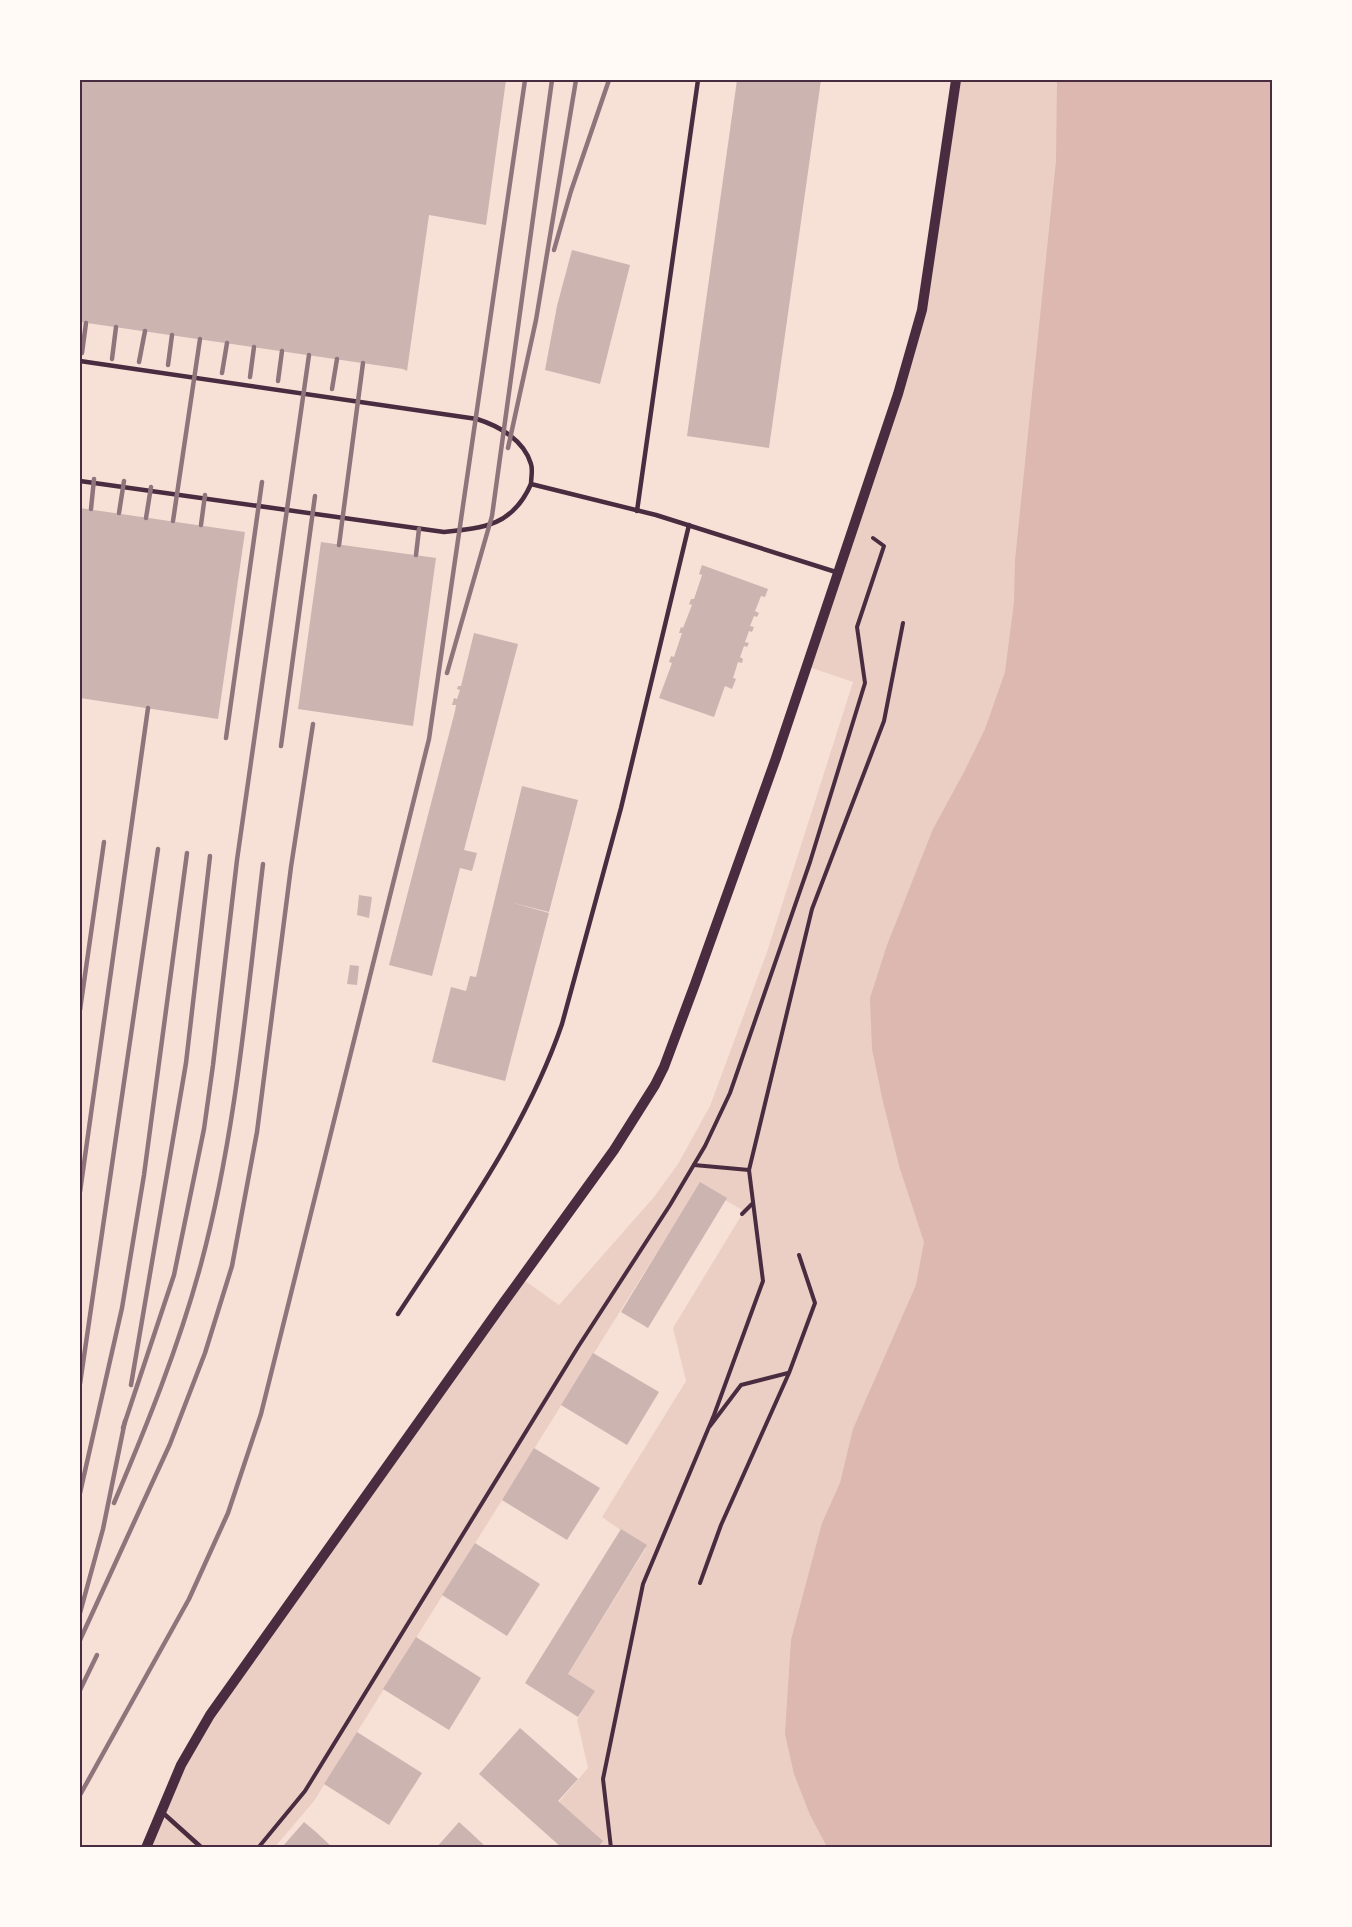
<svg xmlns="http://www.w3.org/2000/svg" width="1352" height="1927" font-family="'Times New Roman',serif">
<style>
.green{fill:#ebcfc5}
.water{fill:#dcb8b0}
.building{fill:#ccb4b1}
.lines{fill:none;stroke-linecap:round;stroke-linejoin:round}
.path{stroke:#4a2c40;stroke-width:4}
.service{stroke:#4a2c40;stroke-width:4.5}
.tertiary{stroke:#4a2c40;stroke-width:10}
.rail{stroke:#8f747c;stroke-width:4.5}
.neatline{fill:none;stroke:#4a2c40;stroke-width:2}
</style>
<rect width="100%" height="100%" fill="#f7e1d7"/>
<polygon class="green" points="956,80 1272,80 1272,1847 598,1847 601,1843 557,1804 588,1768 577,1720 593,1693 567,1676 646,1548 602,1517 686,1381 673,1328 744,1211 699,1185 314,1801 275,1847 146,1848 181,1765 521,1278 559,1305 654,1197 678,1164 710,1106 767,952 853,682 806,666 913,344"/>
<polygon class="water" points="1057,80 1272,80 1272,1847 827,1847 810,1815 794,1774 785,1734 791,1640 822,1523 840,1483 853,1429 916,1285 924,1242 900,1169 883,1102 872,1049 870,998 887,945 933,829 964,772 985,729 1005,672 1014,602 1015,560 1056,161"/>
<g class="building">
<polygon points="80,80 506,80 486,225 429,215 407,371 403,369 80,322"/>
<polygon points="737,80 821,80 769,448 687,436"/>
<polygon points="572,250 630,265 600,384 545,370 557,306"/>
<polygon points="80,508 245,532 218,719 80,698"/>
<polygon points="321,542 436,558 413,726 298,709"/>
<polygon points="702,565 768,589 765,597 761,596 755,611 759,613 757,617 754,616 750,626 754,627 752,632 749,631 745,642 749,643 747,647 744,646 740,657 743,659 742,663 738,662 733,678 736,679 732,689 725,686 714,717 659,698 672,663 669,662 671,656 674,657 682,633 679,633 681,627 683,628 692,605 689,604 691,599 694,599 702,575 699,574"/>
<polygon points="474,633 518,644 464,850 477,853 472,871 460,868 432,976 389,965 455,711 456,705 452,705 454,698 457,699 460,690 457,689 458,686 461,686"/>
<polygon points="522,786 578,800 549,912 510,902 549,913 505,1081 432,1062 451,987 466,991 470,976 476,977"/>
<polygon points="359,895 372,897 369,918 357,915"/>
<polygon points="350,965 359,966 357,985 347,984"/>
<polygon points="700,1182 727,1198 648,1328 621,1312"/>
<polygon points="593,1353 659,1392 627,1445 561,1405"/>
<polygon points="534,1448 600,1488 567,1540 502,1500"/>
<polygon points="621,1529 647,1545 568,1674 595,1691 578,1717 525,1683"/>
<polygon points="475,1543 540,1584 507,1636 442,1595"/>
<polygon points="416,1637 481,1678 449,1730 383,1689"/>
<polygon points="520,1728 578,1779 558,1801 603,1841 597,1848 562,1848 479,1774"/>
<polygon points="357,1732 422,1773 389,1825 324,1784"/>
<polygon points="304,1822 316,1832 333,1848 285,1848 283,1846"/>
<polygon points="459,1822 470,1832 487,1848 436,1848"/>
</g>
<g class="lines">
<g class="path">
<polyline points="694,1165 749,1170"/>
<polyline points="742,1214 752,1204"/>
<polyline points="710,1426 741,1385 788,1373"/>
<polyline points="700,1583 721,1525 789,1373 815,1303 799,1255"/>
<polyline points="258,1848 305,1791 578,1347 670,1205 705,1146 730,1093 810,862 865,683 857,627 884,546 873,538"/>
<polyline points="611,1848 603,1779 643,1584 714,1415 763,1281 749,1170 812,909 884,721 903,623"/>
</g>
<g class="service">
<path d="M 80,361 L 477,419 C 499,426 524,440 531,464 C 533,470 531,478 531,484 L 656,515 L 839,573"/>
<path d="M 80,481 L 444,532 C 485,528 513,525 531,484"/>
<polyline points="637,511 698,80"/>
<path d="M 398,1314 C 459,1221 526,1129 562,1024 L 621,808 L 689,525"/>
<polyline points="163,1813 202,1848"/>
</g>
<polyline class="tertiary" points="146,1848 181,1765 210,1715 504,1302 614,1150 655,1085 664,1067 695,984 776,758 898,394 922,310 956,80"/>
<g class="rail">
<polyline points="554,250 571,191 609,80"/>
<polyline points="82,353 86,323"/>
<polyline points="112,359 116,327"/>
<polyline points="139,362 145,331"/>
<polyline points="168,365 172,335"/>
<polyline points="222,373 227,343"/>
<polyline points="250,377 254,347"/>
<polyline points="278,381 282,351"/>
<polyline points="332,389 337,359"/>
<polyline points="508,448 536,320 576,80"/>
<polyline points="91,509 94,479"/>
<polyline points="119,513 124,481"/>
<polyline points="146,518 151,487"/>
<polyline points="173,521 200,339"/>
<polyline points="201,525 205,495"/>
<polyline points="339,545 363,363"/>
<polyline points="416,555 419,529"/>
<polyline points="447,673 492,516 552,80"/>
<polyline points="226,738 262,482"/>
<polyline points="281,746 315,496"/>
<polyline points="80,1010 104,842"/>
<polyline points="80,1192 148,708"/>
<polyline points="80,1384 158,849"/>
<polyline points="131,1385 186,1063 210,856"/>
<polyline points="123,1428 174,1275 204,1129 213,1065 237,860 309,355"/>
<polyline points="80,1493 122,1308 144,1175 187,853"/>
<path d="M 114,1503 C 147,1425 179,1346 201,1264 C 236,1134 247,997 263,864"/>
<polyline points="80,1613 103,1529 125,1421"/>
<polyline points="80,1640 170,1444 205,1353 232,1266 257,1132 291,867 313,724"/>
<polyline points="80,1690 97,1655"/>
<polyline points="80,1795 189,1599 228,1513 261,1414 429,739 525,80"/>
</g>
</g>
<rect width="1352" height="1927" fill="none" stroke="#fffaf5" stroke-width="162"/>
<rect x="81" y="81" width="1190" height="1765" class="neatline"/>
</svg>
